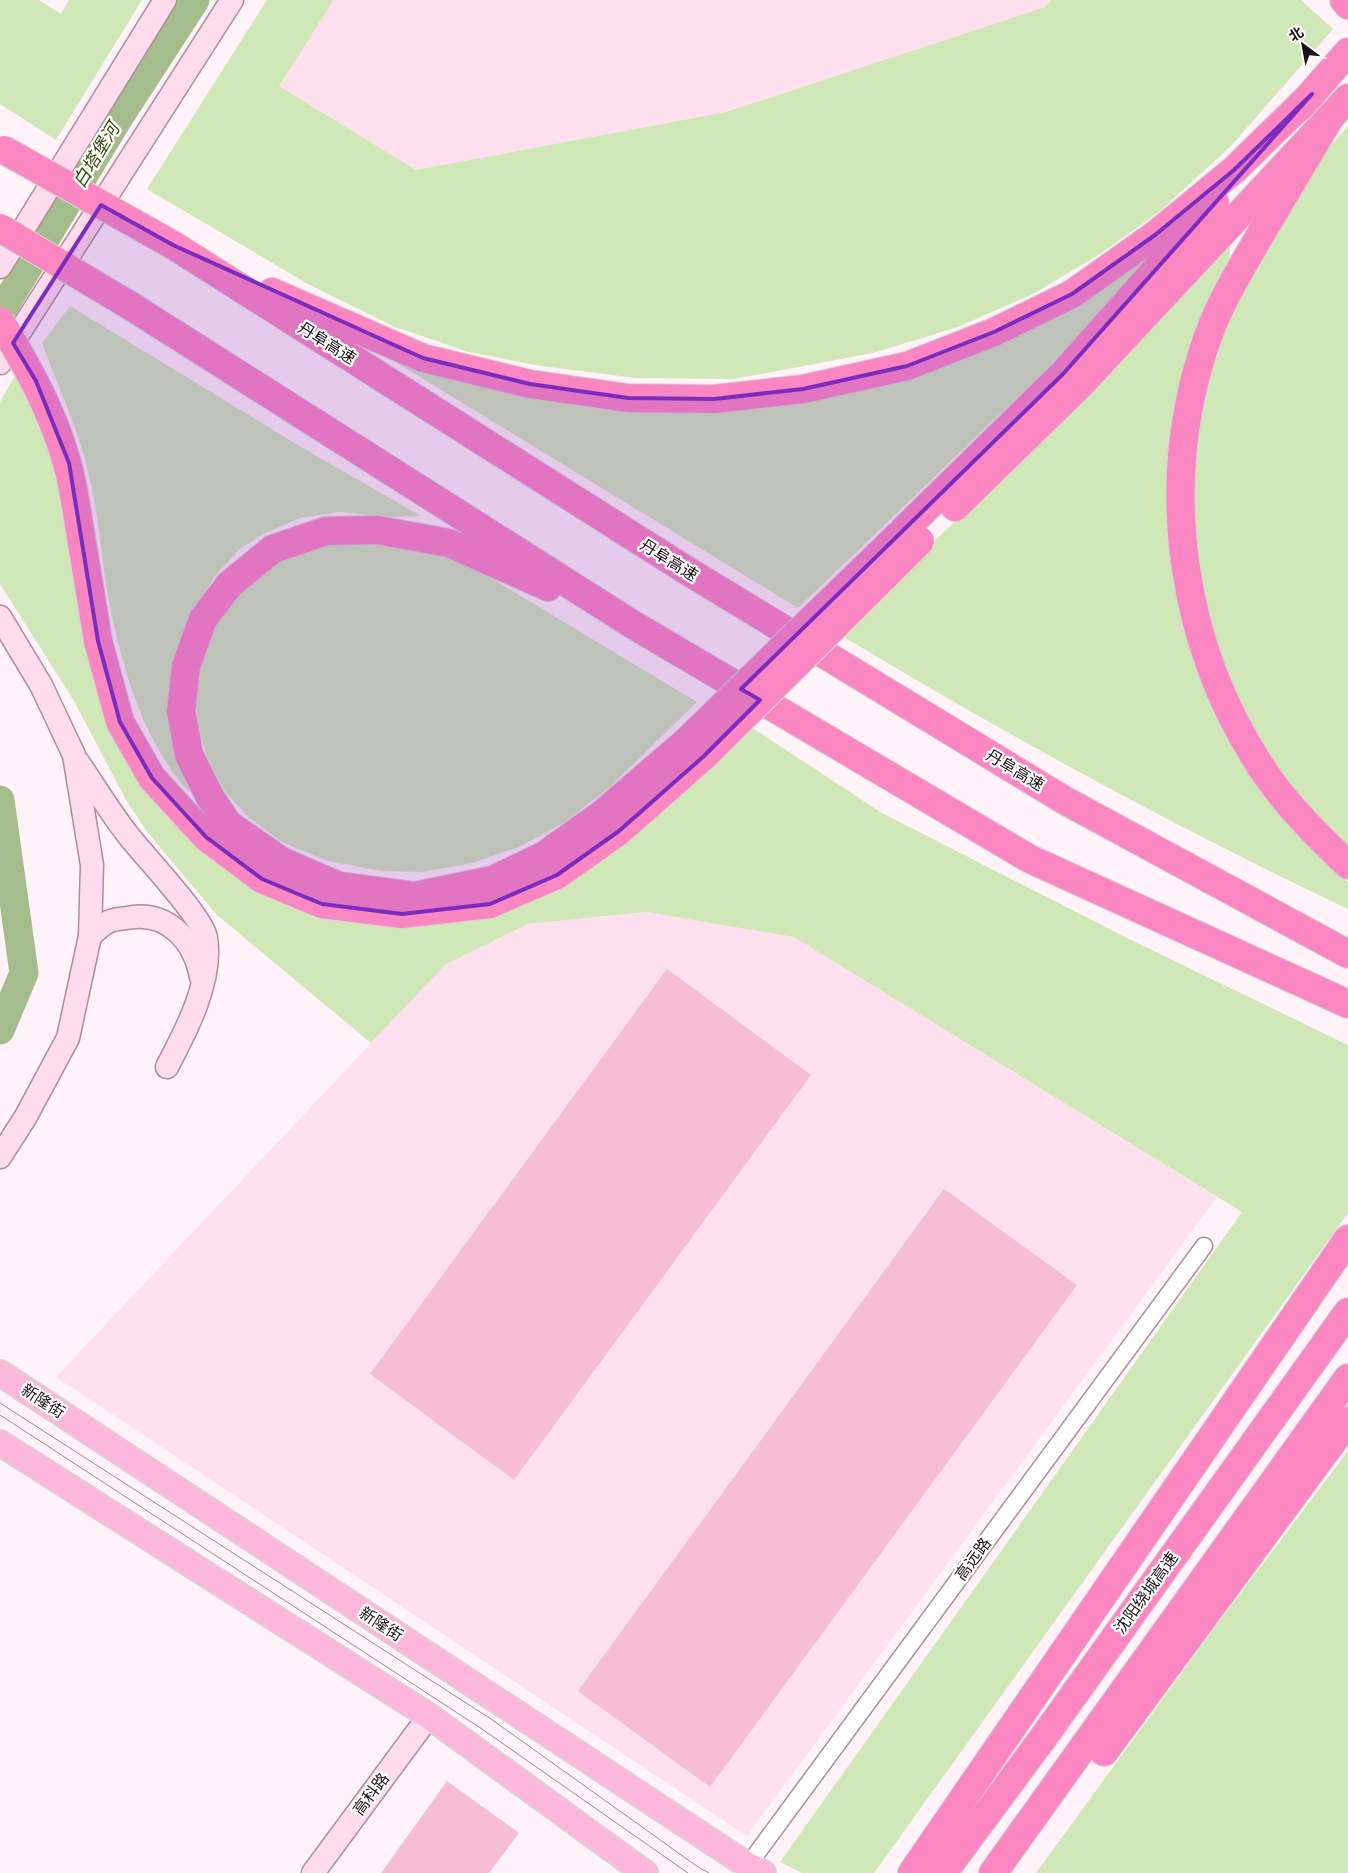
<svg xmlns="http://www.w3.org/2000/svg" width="1348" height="1873" font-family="Roboto,'Noto Sans SC',sans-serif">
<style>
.built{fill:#ffe0ee}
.green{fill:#d0e8b7}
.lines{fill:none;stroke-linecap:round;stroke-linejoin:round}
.river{stroke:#a5bd8c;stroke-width:29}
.building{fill:#f5bdd6}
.street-casing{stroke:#aa8e9a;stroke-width:19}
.secondary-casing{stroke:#aa8e9a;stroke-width:25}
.primary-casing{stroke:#d6d4d5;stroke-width:28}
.highway-casing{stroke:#d6d4d5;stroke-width:30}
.street{stroke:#fff;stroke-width:16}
.secondary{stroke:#fedbed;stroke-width:22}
.primary{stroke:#fdb7da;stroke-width:25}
.highway{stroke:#fb87c2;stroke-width:28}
.tram{stroke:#978b91;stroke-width:1}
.highway-bridge-casing{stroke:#d6d4d5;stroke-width:30;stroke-linecap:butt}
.highway-bridge{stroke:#fb87c2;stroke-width:28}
.marked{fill:#7b2cbf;fill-opacity:0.2;stroke:#7b2cbf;stroke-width:4;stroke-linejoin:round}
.labels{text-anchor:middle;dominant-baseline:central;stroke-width:4.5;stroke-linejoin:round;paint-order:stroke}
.street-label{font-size:16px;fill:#1a1015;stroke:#fff}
.water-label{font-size:18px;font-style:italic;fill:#304c00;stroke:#fff}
</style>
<rect width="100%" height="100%" fill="#fff2f8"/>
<g class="built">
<polygon points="334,0 1051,0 1045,7 726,112 416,170 279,86"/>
<polygon points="646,912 795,937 1217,1197 747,1836 56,1377 446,964 528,924"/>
</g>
<g class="green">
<polygon points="0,0 39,0 61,14 69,0 142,0 56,140 0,104"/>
<polygon points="267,0 334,0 279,86 416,170 726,112 1045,7 1051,0 1301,0 1333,29 1231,146 1159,212 1100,254 1033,294 958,327 873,353 734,379 636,378 534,365 469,352 395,327 308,284 147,189"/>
<polygon points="1348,126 1348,851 1310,815 1253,735 1228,682 1200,591 1191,491 1201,398 1217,342 1308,172"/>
<path d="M 1229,242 L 1230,259 L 1193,351 L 1170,475 L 1168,535 L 1178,603 L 1205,674 L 1335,872 L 1348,882 L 1348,909 C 1173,826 1003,733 837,633 L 1020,460 Z"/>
<polygon points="1153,252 1158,256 1050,366 798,608 389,358 520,390 848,386"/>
<path d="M 70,306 L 306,450 L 421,516 L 392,517 L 339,512 L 300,518 L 263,534 L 240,549 L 215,576 L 197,604 L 181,638 L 173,676 L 204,802 C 197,797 189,791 183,785 C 141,736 120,659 108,596 C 101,556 99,515 89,476 C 79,430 58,387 42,343 Z"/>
<polygon points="22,363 50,438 80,574 159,800 431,915 745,723 882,813 1129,939 1348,1045 1348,1213 874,1873 802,1873 780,1862 1242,1212 794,937 646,912 528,924 446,964 371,1043 217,915 148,833 126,800 74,701 0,584 0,402"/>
<polygon points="342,537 430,549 471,566 697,702 611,786 565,822 519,847 472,863 422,872 381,871 328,861 282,842 248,817 224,790 207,758 197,720 196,684 199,651 232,593 289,550"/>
<polygon points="1348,1451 1348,1873 1036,1873 1218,1623"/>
</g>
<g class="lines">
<g class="river">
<polyline points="0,313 121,114 195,0"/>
<polyline points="0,800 24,973 0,1030"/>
</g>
</g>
<g class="building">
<polygon points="667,969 811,1075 514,1480 370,1374"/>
<polygon points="944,1189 1077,1285 710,1787 578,1691"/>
<polygon points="447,1781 519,1833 489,1873 381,1873"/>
</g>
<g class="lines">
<defs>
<polyline id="street" points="743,1872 1204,1246"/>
<g id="secondary">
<polyline points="0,267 165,0"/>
<polyline points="0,363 232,0"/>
<polyline points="0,617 41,685 74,755 92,865 90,936 68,1038 25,1118 0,1157"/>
<path d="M 78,762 C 95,787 110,812 128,835 C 144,856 203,917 206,938 C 213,980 186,1031 167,1067"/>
<path d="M 90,936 C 95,932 101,925 108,922 C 113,919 121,919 127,918 C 167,910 194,940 201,977"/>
<polyline points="313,1873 429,1716"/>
</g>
<g id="primary">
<polyline points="0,1373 747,1865 763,1873"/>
<polyline points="0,1443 429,1716 645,1873"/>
</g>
<g id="highway">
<polyline points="1344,0 1348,5"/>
<polyline points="1300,107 1348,52"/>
<path d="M 1328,121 C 1306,158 1284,195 1262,232 C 1240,270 1216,308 1203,351 C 1158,492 1182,650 1265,773 C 1288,807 1318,836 1348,865"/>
<polyline points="173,245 686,570 1064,800 1348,954"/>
<polyline points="272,292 423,358 530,384 628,398 714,399 803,389 907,366 994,332 1072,294 1155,235 1234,170 1312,94"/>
<polyline points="134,308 632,624 1030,859 1348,1004"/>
<polyline points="74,494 98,641 120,722 152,778 206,837 262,879 322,904 402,914 490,904 557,875 619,831 704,756"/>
<polyline points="955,507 1081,384 1348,98"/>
<polyline points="905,529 1063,374 1215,203"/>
<polyline points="548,587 449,543 377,530 326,531 273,549 230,584 203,619 186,666 181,711 189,755 210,797 228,824 281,861 339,886 415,896 493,880 545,855 601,815 687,741"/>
<polyline points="1104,1752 1348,1421"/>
<polyline points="912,1873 1348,1239"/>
<polyline points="943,1873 1043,1738 1348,1312"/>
<polyline points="993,1873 1348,1378"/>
</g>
</defs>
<use href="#street" class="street-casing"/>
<use href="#secondary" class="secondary-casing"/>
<use href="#primary" class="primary-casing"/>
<use href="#highway" class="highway-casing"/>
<use href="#street" class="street"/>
<use href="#secondary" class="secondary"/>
<use href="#primary" class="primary"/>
<use href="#highway" class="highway"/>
<g class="tram">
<polyline points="0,1403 491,1719 698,1867 709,1873"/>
<polyline points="0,1415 482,1729 688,1873"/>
</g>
<defs>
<g id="highway-bridge">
<polyline points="4,150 173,245"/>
<polyline points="0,228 134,308"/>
<path d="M 0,321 C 33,376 63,430 74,494"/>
<polyline points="687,741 900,534"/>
<polyline points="704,756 920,541"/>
</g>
</defs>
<use href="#highway-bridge" class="highway-bridge-casing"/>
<use href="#highway-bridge" class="highway-bridge"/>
</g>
<path class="marked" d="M 1312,94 L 1063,374 L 741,689 L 760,700 L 704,756 L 619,831 L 557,875 L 490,904 L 402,914 L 322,904 L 262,879 L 206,837 L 152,778 L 120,722 L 98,641 L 69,463 L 36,381 L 13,343 L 101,205 L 173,245 L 423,358 L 530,384 L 628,398 L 714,399 L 803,389 L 907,366 L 994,332 L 1072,294 L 1155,235 L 1234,170 Z"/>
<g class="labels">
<g class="street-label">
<text transform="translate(327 343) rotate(32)">丹阜高速</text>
<text transform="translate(669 560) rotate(32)">丹阜高速</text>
<text transform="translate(1015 770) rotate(31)">丹阜高速</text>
<text transform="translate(43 1401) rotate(33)">新隆街</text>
<text transform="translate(973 1559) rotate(-54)">高远路</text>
<text transform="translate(1146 1593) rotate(-54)">沈阳绕城高速</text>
<text transform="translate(381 1624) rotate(33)">新隆街</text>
<text transform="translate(371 1794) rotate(-53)">高科路</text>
</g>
<g class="water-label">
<text transform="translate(96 155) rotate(-59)">白塔堡河</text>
</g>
</g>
<g transform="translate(1303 45) rotate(328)" stroke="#ffffff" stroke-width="4" paint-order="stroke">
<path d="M0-4L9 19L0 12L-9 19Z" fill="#1a1015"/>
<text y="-8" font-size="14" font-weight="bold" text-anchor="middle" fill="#1a1015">北</text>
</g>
</svg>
